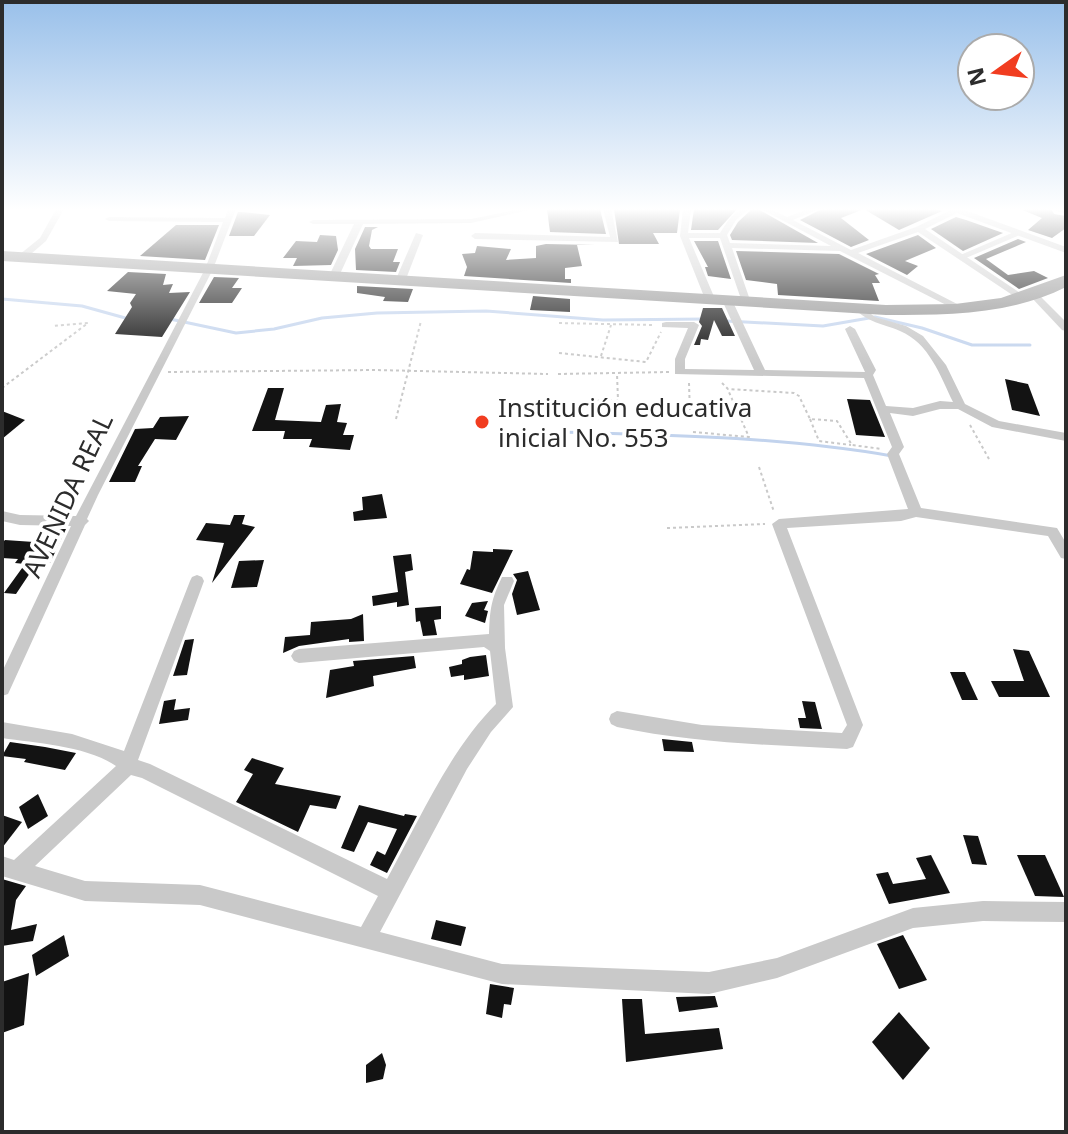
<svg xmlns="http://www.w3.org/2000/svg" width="1068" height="1134" font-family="'Noto Sans',sans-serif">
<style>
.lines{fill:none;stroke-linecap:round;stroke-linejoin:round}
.stream{stroke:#c2d3ed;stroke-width:3}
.building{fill:#131313}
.path{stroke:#c9c9c9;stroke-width:2;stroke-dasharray:3 3;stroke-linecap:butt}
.lane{stroke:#c9c9c9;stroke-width:5}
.street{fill:#c9c9c9;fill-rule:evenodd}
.highway{fill:#939393;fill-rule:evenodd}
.poi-dot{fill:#f13d20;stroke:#fff;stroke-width:3}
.labels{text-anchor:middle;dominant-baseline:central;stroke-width:8;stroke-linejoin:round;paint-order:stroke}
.poi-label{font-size:26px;fill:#2c2c2c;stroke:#fff;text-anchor:start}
.street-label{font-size:26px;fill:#2c2c2c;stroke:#fff}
</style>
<rect width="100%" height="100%" fill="#fff"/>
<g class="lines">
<g class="stream">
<polyline points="2,299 82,306 129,319"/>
<polyline points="170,319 236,333 274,329 322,318 377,313 486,311 603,320 705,319"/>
<polyline points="726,321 823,326 875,317 922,328 972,345 1030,345"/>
<path d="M 560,432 C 671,435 783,437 892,456"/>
</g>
</g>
<g class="building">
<polygon points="547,209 600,209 606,234 550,232"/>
<polygon points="614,209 680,209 677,233 653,233 659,244 619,244"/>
<polygon points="694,209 737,209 718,230 691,230"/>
<polygon points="752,209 758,209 818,243 732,240 730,235 738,222"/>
<polygon points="822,209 864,209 841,218 869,240 851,247 800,220"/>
<polygon points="864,209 936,209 942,211 899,230"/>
<polygon points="1020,209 1051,209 1054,214 1066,216 1066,228 1052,238 1028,230 1042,218"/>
<polygon points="238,212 241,212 270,215 254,236 229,236"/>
<polygon points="956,217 966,220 1003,233 963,251 931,229"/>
<polygon points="176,225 219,225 205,260 140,256"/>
<polygon points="365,227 378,227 372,230 369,246 371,249 398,249 393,262 400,262 396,272 356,270 355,249"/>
<polygon points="320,235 336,236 338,250 331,265 293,266 297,258 283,258 296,241 317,242"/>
<polygon points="918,235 936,248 905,261 918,266 907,275 866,254"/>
<polygon points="1018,239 1026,242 986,259 1008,275 1034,271 1048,278 1019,289 974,258"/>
<polygon points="694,241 718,241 731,279 708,276 705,267 708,267"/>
<polygon points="546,244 595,245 577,245 582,266 565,268 565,279 571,279 571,283 464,276 467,267 462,254 475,253 477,246 511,249 506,260 536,258 536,246"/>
<polygon points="736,251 839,254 879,274 875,275 880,283 872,283 879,301 778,295 777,284 746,280"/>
<polygon points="128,272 166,274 163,285 173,284 169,293 190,292 162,337 115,334 132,307 130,303 136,294 107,291"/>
<polygon points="214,277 239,278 232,288 242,288 232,303 199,303"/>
<polygon points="357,286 413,289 408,302 383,301 385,297 357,293"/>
<polygon points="533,296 570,299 570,312 530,310"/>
<polygon points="703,308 722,308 735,336 722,336 714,320 708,340 701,339 700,345 694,345 702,326 699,322"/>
<polygon points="1005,379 1028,384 1040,416 1012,410"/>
<polygon points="268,388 284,388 275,420 321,422 326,405 341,404 337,422 347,423 343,435 354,435 350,450 309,447 312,439 283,439 285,431 252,431"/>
<polygon points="847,399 870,400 885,437 856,435"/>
<polygon points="2,411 25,420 2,439"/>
<polygon points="189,416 176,440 155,439 138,466 142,466 135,482 109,482 135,429 153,428 160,417"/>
<polygon points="382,494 387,518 354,521 353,512 363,510 362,497"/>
<polygon points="234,515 245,515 242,524 255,527 212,583 224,543 196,540 206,523 230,525"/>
<polygon points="51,529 66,529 50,563 29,564 34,567 16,594 4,593 25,564 15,563 18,559 2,558 2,543 5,540 34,542 38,535 47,536"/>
<polygon points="493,549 513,550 492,593 460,584 467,569 470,570 473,551 493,552"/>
<polygon points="411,554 413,570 405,572 409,605 397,607 397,602 373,606 372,596 398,592 393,556"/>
<polygon points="264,560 257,587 231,588 239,561"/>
<polygon points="528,571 540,610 517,615 512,594 517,580 513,574"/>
<polygon points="488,601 484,610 488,611 485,623 465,616 472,603"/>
<polygon points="441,606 441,619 434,620 437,635 423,636 420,621 416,622 415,608"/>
<polygon points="363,614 364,641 349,642 349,639 299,646 283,653 285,637 310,635 311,622 351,619"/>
<polygon points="194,639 187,675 173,676 185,640"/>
<polygon points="1013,649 1029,651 1050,697 999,697 991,681 1024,681"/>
<polygon points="486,655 489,676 464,680 464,675 451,677 449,667 462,664 462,660 470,657"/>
<polygon points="414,656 416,668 373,676 374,686 326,698 330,670 354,666 353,661"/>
<polygon points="950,672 965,672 978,700 962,700"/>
<polygon points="176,699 174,710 190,708 188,720 159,724 164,701"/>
<polygon points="802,701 815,702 822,729 800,728 798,718 806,718"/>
<polygon points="662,739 692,742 694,752 664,751"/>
<polygon points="10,742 45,747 76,753 65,770 24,762 26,759 2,756"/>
<polygon points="252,758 284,768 275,784 341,796 336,809 310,805 298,832 236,802 253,774 244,770"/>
<polygon points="38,794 48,816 28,829 19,807"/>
<polygon points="359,805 404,816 405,814 417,816 387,873 370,865 377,851 385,855 397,829 368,822 354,852 341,848"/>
<polygon points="2,815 22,822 2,848"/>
<polygon points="963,835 978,836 987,865 972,864"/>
<polygon points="931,855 950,893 889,904 876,874 888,872 893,884 926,879 916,858"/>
<polygon points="1017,855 1045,855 1064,897 1035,896"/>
<polygon points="2,879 26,886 16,900 11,930 37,924 33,941 2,946"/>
<polygon points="436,920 466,927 461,946 431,939"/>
<polygon points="64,935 69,956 36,976 32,955"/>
<polygon points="903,935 927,980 899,989 877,944"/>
<polygon points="29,973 24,1025 2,1033 2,982"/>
<polygon points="490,984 514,988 511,1005 504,1004 502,1018 486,1014"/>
<polygon points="715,996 718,1007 679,1012 676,997"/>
<polygon points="622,999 642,999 645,1034 719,1028 723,1049 626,1062"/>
<polygon points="899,1012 930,1048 903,1080 872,1042"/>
<polygon points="382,1053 386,1065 383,1079 366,1083 366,1065"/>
</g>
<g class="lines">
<g class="path">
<polyline points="559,323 653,325"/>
<polyline points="559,353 646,362 661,332"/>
<polyline points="601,356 611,325"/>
<polyline points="168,372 375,370 548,374"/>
<polyline points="558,374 669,372"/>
<polyline points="689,383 690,414"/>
<polyline points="722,383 728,389 794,393 799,396 810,419 837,421 852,445 882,449"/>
<polyline points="2,388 88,323 53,326"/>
<polyline points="591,407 591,401 618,400 617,374"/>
<polyline points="396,419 421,321"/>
<polyline points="810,419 819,441 851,445"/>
<polyline points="970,425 989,459"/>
<polyline points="693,432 749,437 728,390"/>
<polyline points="759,467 774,512"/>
<polyline points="667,528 765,524"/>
</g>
<polyline class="lane" points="962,257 1018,233"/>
<g class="street">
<polygon points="56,209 64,209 46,241 25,259 19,259 19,255 40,238"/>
<polygon points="228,209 236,209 213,269 98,495 87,519 89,521 85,525 8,694 2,696 2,672 71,526 20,525 2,521 2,511 20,515 76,516 205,269 223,222 109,221 105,219 109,217 225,218"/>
<polygon points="520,209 534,209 471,223 363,224 340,274 335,277 330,274 354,224 313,224 309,222 313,220 471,219"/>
<polygon points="603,209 611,209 618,242 475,239 471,236 475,233 610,237"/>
<path d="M 683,209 L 691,209 L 688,233 L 720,233 C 728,221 734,209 749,209 L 736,220 L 727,235 L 730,243 L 831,246 L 761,209 L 770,209 L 787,217 L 809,209 L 819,209 L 793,220 L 851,250 L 916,227 L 953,209 L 962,209 L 1066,247 L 1066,253 L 957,213 L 925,229 L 1026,297 L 1028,299 L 1023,302 L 918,232 L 858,253 L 963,307 L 963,311 L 960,312 L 840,251 L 732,248 L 750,300 L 742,302 L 720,238 L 689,238 L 715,299 L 710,302 L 705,299 L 680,236 Z"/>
<polygon points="1054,209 1066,209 1066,213 1055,211"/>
<polygon points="416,233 423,235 406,279 398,281 396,279"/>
<polygon points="1031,293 1037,293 1066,322 1066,331 1062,330 1031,297"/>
<path d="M 727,297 L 732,300 L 765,370 L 865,372 L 845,329 L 850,326 L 855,329 L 876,370 L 873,375 L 886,406 L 913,408 L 940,401 L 953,402 C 940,375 929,343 900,331 C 882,323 868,323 854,308 L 859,305 L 875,317 L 906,326 L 923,336 L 946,365 L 965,404 L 999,421 L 1066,433 L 1066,441 L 992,427 L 958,409 L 940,409 L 913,416 L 890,413 L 904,447 L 899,454 L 921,508 L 1057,528 L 1066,543 L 1066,559 L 1061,558 L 1048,536 L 916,517 L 901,521 L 787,528 L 863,725 L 853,747 L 847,749 C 770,745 693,743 617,727 L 611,724 L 609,719 L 611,714 L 617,711 L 702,725 L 842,733 L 847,725 L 772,524 L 779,519 L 908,509 L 887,454 L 892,447 L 864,378 L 675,374 L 675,359 L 688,328 L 662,327 L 662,323 L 666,322 L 694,322 L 699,325 L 685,359 L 685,369 L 754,370 L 722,300 Z"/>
<path d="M 197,575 L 202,577 L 204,581 L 138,760 L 150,764 L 387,879 C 419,821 449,751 496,704 L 490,651 L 484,647 L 299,663 L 294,661 L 291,656 L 294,651 L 299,649 L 489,634 C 490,609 491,600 502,577 L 512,577 L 514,581 L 504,605 L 505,648 L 513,707 L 491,732 L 467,769 L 380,932 L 502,964 L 709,972 L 777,958 L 913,908 L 983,901 L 1066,902 L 1066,922 L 983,921 L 913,928 L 777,978 L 709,994 L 502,984 L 200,905 L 85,901 L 2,876 L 2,856 L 14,860 L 116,766 C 87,746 36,743 2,738 L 2,722 L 72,734 L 124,751 L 190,581 L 192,577 ZM 131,775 L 142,778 L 378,896 L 361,927 L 200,885 L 85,881 L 35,866 Z"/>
</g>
<path class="highway" d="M 2,251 L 886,305 L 955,304 L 1001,298 L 1066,275 L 1066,287 C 1010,315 948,315 886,315 L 2,261 Z"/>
</g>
<linearGradient id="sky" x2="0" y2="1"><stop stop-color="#99c0ea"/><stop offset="0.57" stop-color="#fff"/><stop offset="1" stop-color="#fff" stop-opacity="0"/></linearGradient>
<rect width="1068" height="367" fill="url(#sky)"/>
<circle class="poi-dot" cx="482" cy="422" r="8"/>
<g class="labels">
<g class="poi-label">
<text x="498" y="407">Institución educativa<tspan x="498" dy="30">inicial No. 553</tspan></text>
</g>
<g class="street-label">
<text transform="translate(67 495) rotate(-65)">AVENIDA REAL</text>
</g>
</g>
<rect width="1068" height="1134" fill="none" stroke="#2c2c2c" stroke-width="8"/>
<g transform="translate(996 72) rotate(256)"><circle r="38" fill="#ffffff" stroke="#ababab" stroke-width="2"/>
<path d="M0-6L14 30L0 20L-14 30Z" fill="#f13d20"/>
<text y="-12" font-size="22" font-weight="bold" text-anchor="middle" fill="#2c2c2c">N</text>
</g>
</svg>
